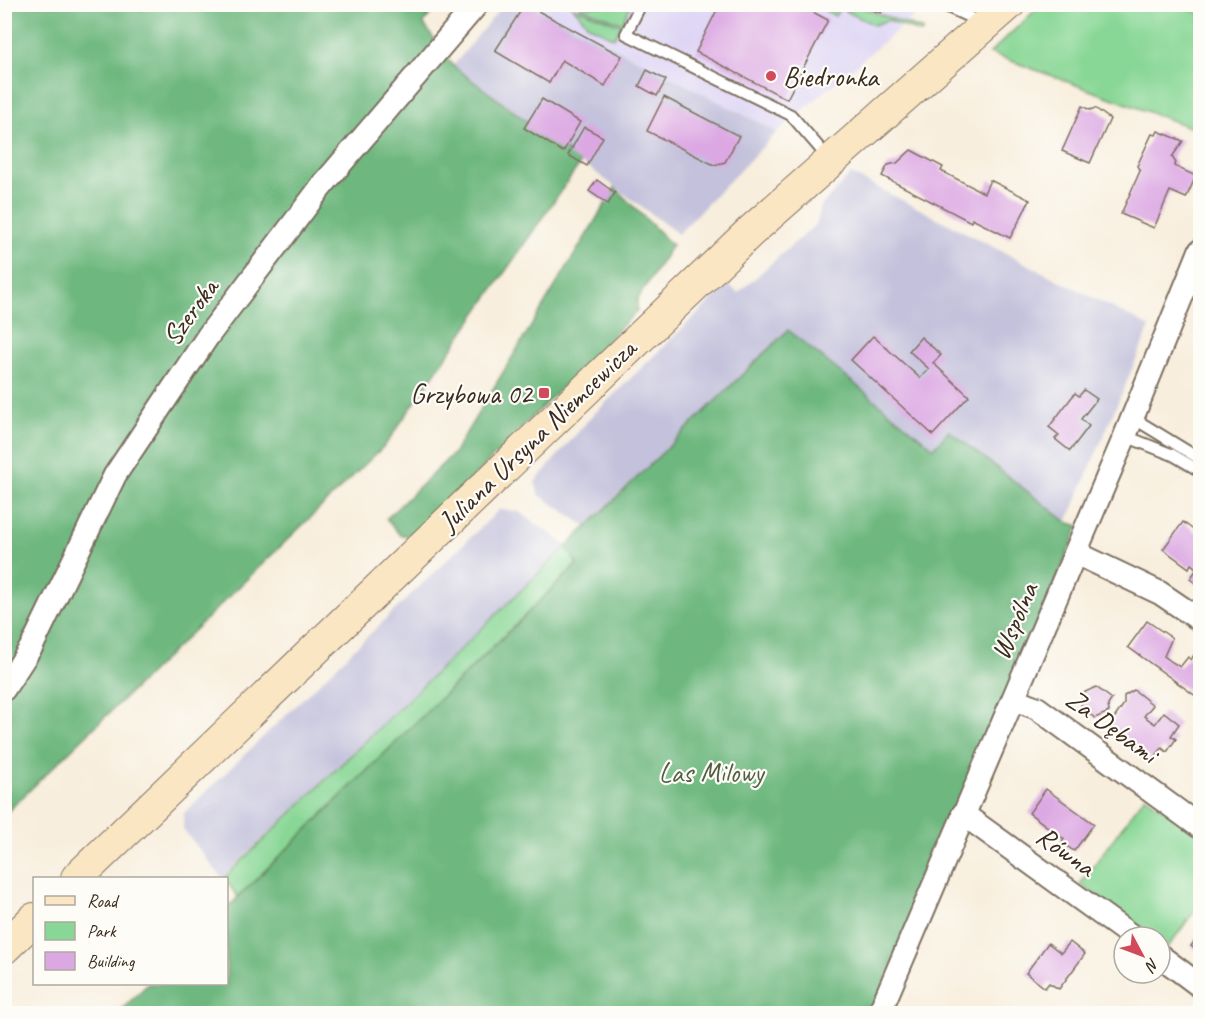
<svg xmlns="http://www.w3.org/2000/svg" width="1205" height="1018" font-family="Caveat,sans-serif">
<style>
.built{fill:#ded5f5}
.industrial{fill:#c3c1db}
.green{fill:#89d796;stroke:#62805a;stroke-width:1.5}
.forest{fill:#6eb87f;stroke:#54714e;stroke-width:1.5}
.building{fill:#dca8e3}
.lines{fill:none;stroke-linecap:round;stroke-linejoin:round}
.lane-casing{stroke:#7d6f61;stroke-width:14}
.street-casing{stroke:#7d6f61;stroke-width:26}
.secondary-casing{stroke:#7d6f61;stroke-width:34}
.lane{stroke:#fff;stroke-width:10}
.street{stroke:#fff;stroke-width:22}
.secondary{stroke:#fbe6c4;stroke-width:32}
.poi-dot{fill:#d1495b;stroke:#fdfcf7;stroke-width:2}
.labels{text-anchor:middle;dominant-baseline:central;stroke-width:4.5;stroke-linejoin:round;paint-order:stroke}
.poi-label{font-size:28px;fill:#3b2a1e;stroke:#fdfcf7;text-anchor:start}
.street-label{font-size:28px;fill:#3b2a1e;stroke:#fdfcf7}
.park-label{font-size:28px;fill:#525e42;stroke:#fdfcf7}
</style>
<rect width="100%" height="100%" fill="#fdfcf7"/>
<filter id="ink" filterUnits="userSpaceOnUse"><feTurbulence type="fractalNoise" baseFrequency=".0167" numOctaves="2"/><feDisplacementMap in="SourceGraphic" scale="12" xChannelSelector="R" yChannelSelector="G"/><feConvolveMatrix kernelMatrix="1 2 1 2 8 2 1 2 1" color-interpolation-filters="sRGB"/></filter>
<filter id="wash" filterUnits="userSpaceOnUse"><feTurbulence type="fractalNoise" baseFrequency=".008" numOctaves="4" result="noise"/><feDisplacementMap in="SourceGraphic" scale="24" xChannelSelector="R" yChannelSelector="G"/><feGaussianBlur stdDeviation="1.35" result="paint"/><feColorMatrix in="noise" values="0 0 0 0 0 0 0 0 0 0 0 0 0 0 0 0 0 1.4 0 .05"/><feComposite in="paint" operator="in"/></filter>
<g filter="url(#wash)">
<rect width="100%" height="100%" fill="#f8eedd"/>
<polygon class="built" points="532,5 927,5 777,132"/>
<g class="industrial">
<polygon points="503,5 532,5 777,132 678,234 453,66"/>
<polygon points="851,174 1150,327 1067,522 949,431 934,448 788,330 586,526 539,495 535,482 591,417 728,284 738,293 817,223 821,206"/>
<polygon points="499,510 518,511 567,546 222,878 183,829 184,813"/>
</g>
<g class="green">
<polygon points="631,5 622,23 579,7"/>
<polygon points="815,5 855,5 923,30 921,33 888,20 874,25 840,8 835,16"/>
<polygon points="1176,5 1200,13 1200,131 990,53 1041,5"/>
<polygon points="573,7 621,25 614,38 588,25"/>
<polygon points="567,546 577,564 238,897 224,878"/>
<polygon points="1145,796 1200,836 1200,904 1168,947 1160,942 1160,937 1153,937 1080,884"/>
</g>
<g class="forest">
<polygon points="5,5 439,5 423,23 453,66 581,162 386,444 5,814"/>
<polygon points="615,188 672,245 637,300 637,311 415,536 400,535 386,519 454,453"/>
<polygon points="788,330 934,448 949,431 1067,522 1079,526 871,1013 117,1014 148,984 226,984 227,908 577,565 567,546"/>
</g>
<g id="blocks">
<g class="building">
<polygon points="525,4 622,56 605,86 562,60 549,83 495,51"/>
<polygon points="720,4 798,4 828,20 787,99 696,52"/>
<polygon points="858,5 884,5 881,13"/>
<polygon points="647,70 666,80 657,96 639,86"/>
<polygon points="664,97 739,136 725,162 714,165 647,131"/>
<polygon points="542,99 580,122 563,152 524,128"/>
<polygon points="1082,106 1090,110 1095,108 1110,119 1090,163 1062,151"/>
<polygon points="584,127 603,137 587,166 568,155"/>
<polygon points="1158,131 1183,141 1172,157 1176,163 1174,166 1196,176 1186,198 1170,191 1154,228 1121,214 1140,171 1137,166 1152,134 1156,135"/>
<polygon points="911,150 943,167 941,171 984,193 990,180 1030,200 1010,238 972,219 971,222 882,176 888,165 897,163"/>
<polygon points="597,180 615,193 608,204 589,191"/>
<polygon points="873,336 920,378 929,369 909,351 921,337 941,355 933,363 969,396 933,435 851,360"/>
<polygon points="1084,390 1097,399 1081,419 1089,426 1070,451 1055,439 1059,435 1049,427 1075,393 1079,396"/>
<polygon points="1183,522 1200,535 1200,586 1190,579 1197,569 1191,564 1189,568 1163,549"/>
<polygon points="1147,621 1172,638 1164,656 1172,662 1180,667 1188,657 1191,660 1194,655 1200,660 1200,699 1128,647"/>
<polygon points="1096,687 1112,699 1108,705 1109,712 1095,718 1081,708 1083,693"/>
<polygon points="1134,690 1153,705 1144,716 1155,724 1164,712 1179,724 1171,736 1176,739 1167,752 1162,748 1153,760 1131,741 1108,727 1124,704 1124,696"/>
<polygon points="1046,789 1094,824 1074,851 1062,843 1064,839 1029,813"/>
<polygon points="1200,927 1200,953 1191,946 1199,935 1196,933"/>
<polygon points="1070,942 1085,954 1059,989 1049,983 1045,988 1026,973 1048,943 1061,953"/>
</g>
</g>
</g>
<g filter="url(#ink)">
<use href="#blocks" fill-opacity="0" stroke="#7d6f61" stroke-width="1.5"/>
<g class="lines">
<defs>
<g id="lane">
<polyline points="641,4 626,34 791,115 829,159"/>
<polyline points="941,4 982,23"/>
<polyline points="1133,418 1200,459"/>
<polyline points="1125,436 1173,455 1200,471"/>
</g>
<g id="street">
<polyline points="1076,553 1160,593 1200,620"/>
<polyline points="4,689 32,646 115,475 208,336 321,187 477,4"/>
<polyline points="1014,699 1037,708 1200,827"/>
<polyline points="963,814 1133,937"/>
<polyline points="1160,956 1200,986"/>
<polyline points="879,1014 1125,436 1200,251"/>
</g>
<g id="secondary">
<polyline points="77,878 750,232 1009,4"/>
<polyline points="4,948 34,919"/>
</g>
</defs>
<use href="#lane" class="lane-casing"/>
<use href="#street" class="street-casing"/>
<use href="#secondary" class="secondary-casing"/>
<use href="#lane" class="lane"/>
<use href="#street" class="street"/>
<use href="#secondary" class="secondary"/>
</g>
</g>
<g class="poi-dot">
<circle cx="771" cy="76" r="6"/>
<rect x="538" y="387" width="12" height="12" rx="3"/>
</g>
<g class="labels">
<g class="poi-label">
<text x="783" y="76">Biedronka</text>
<text x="532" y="393" text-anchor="end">Grzybowa 02</text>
</g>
<g class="street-label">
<text transform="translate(190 312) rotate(-54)">Szeroka</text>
<text transform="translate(537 435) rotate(-44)">Juliana Ursyna Niemcewicza</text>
<text transform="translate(1014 621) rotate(-67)">Wspólna</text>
<text transform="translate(1112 726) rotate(36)">Za Dębami</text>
<text transform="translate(1066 851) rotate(36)">Równa</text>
</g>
<g class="park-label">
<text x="711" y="772">Las Milowy</text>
</g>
</g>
<rect width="1205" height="1018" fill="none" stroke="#fdfcf7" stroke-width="24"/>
<rect x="33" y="877" width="195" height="108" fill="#fdfcf7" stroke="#afa8a0" stroke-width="1.5"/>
<rect x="45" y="896" width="30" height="9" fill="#fbe6c4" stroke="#afa8a0" stroke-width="1.5"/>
<text x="87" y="907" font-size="18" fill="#3b2a1e">Road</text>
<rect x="45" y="922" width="30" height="18" fill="#89d796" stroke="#afa8a0" stroke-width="1.5"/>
<text x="87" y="937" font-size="18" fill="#3b2a1e">Park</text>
<rect x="45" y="952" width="30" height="18" fill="#dca8e3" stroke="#afa8a0" stroke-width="1.5"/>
<text x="87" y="967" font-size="18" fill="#3b2a1e">Building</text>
<g transform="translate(1142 955) rotate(131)"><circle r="28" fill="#fdfcf7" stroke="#afa8a0" stroke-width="1.5"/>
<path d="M0-4.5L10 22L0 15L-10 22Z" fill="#d1495b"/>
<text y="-9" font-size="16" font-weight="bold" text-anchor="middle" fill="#3b2a1e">N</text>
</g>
</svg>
